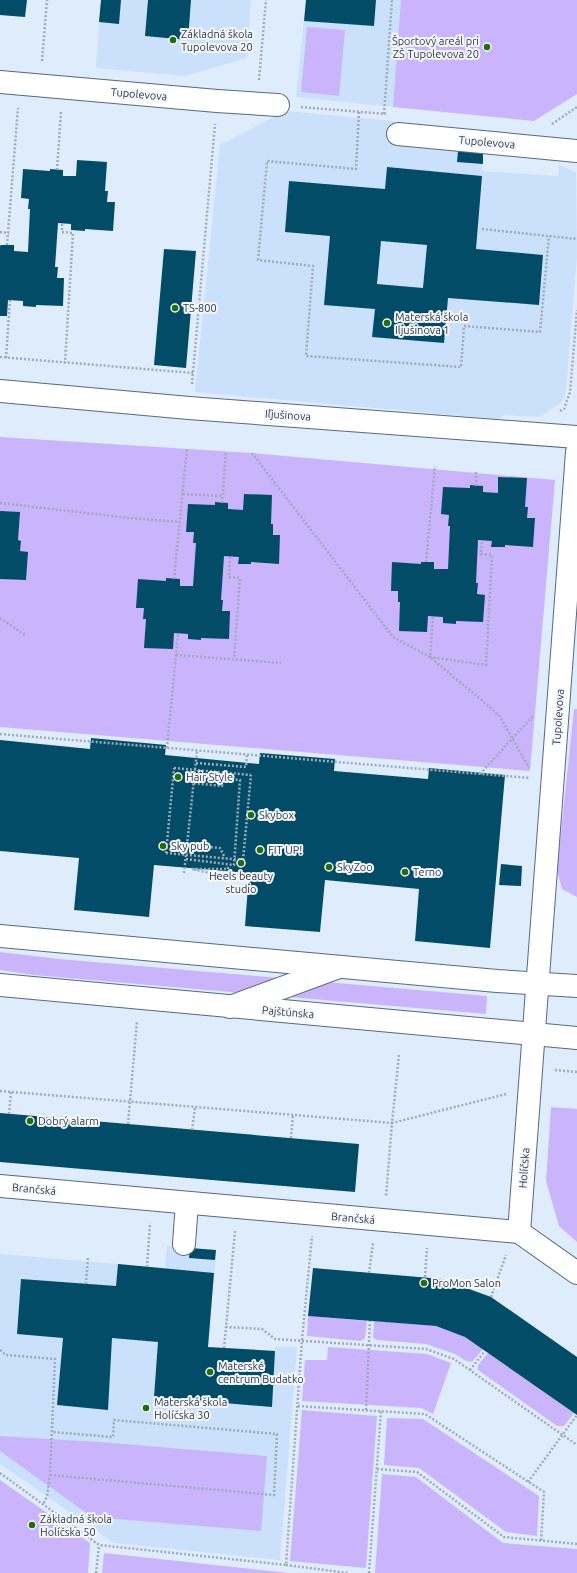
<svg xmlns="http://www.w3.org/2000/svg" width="577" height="1573" font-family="Ubuntu,sans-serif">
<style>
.built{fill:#cbe0fa}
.green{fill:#cab4fc}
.building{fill:#034c67;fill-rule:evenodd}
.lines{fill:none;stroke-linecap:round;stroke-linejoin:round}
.minor-casing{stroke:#556980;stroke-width:24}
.major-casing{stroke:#556980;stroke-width:24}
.path{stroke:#9fabb9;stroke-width:2.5;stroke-dasharray:2 2;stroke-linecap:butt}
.minor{stroke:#fff;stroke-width:22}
.major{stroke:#fff;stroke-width:22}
.path-bridge{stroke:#9fabb9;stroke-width:2.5;stroke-dasharray:2 2;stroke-linecap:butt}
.poi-dot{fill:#226c0b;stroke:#f4f8fd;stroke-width:1.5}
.labels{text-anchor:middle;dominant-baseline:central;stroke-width:4;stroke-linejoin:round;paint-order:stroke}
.poi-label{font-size:11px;fill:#303843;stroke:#f4f8fd;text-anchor:start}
.street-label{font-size:11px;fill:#303843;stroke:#f4f8fd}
</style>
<rect width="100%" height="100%" fill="#dfecfc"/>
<g class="built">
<polygon points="101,0 251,0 247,58 185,76 96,68"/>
<polygon points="306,0 401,0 393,107 296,97"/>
<polygon points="285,111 394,121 391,142 436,146 483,152 482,171 558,176 559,165 576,172 577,255 566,390 564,399 558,405 539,417 505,415 498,419 195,392 220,145"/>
<polygon points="167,1246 216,1250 208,1347 275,1351 275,1347 297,1347 280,1560 114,1543 0,1464 0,1254 165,1268"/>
</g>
<g class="green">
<polygon points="401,0 577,0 577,94 534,121 393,107"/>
<polygon points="307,27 345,30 339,96 301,92"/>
<polygon points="0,437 252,453 555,480 530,771 0,727"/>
<polygon points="574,709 577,709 577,897 562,889 557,870"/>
<polygon points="0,952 59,959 487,996 486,1014 34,975 0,970"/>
<polygon points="551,1107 577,1109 577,1242 559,1226 546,1181"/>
<polygon points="308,1316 367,1321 365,1338 361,1341 307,1336"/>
<polygon points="374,1321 436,1326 465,1337 483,1349 472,1362 466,1361 455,1354 426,1344 377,1340 373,1337"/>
<polygon points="328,1347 427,1354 451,1363 433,1414 421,1408 302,1401 305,1360 327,1360"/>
<polygon points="488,1353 574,1413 564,1426 557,1426 478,1370 478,1365"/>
<polygon points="302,1410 377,1416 366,1568 290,1561"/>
<polygon points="387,1418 423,1419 539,1496 537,1536 506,1532 419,1468 384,1465"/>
<polygon points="0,1436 99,1442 267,1456 261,1531 92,1517 0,1451"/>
<polygon points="382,1474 416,1477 503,1543 577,1549 577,1573 375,1573"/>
<polygon points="0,1480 90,1543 88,1573 0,1573"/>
<polygon points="104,1553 289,1573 102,1573"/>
</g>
<g class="building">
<polygon points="0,0 27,0 25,17 0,15"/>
<polygon points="101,0 121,0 119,24 99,22"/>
<polygon points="148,0 191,0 188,40 145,36"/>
<polygon points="306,0 376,0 374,26 304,21"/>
<polygon points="458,151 483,152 483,164 457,162"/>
<polygon points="77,160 107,162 105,191 108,191 107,202 115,202 113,231 85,229 85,231 71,230 71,224 58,223 55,267 58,267 57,278 64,278 63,306 36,305 36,307 23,306 23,301 8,300 7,316 0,316 0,246 1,245 14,245 14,251 28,252 30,209 28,209 29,199 21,198 23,169 50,171 50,169 63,170 63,176 76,176"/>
<path d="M 387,167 L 482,176 L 476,249 L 543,255 L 539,305 L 448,298 L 444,343 L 372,337 L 375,309 L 324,305 L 330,236 L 285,232 L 289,181 L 385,189 ZM 381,241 L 427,245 L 423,288 L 377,284 Z"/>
<polygon points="164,249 196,251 186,368 154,365"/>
<polygon points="498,477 527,478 525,507 528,507 527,518 535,518 533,547 505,545 505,547 491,547 492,541 478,540 476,583 478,583 477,594 485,595 483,622 456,621 456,624 443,623 443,617 428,616 427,632 399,631 400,602 398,602 398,591 391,591 392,562 421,564 421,562 434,562 434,569 448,569 450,526 448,526 449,515 441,514 443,487 470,488 470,485 483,486 483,492 498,493"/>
<polygon points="244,494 272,495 271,524 273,524 273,535 280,535 279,564 251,562 251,564 238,564 239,557 224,556 221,600 223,600 222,611 230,611 229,639 201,638 201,640 188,639 188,634 174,633 173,649 144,648 146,619 143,619 144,608 136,608 138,579 166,581 166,578 180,579 180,586 193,586 196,543 193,543 194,532 186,532 188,504 215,505 215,502 228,503 228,509 243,510"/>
<polygon points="0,511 20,512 18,540 21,541 20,551 28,552 26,580 0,579"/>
<polygon points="91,738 166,745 165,755 259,764 260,753 335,759 334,771 428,779 429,768 505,775 490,948 415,941 419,889 325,880 320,932 245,926 249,873 154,865 149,917 74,910 79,858 0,851 0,740 90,749"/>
<polygon points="501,864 522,866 521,886 499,885"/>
<polygon points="0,1113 359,1144 355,1192 0,1162"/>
<polygon points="190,1248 216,1250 215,1260 189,1258"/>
<polygon points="118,1264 214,1273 208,1347 275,1351 272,1407 154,1397 158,1342 112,1338 108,1410 57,1405 63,1338 17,1334 21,1279 116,1286"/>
<polygon points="313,1268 442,1279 491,1297 577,1357 577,1415 465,1337 436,1326 308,1316"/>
</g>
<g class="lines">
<defs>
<g id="minor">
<polyline points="0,82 217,101 278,105"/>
<polyline points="398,134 577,151"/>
<polyline points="0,391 189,408 577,437"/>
<polyline points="230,1007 339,967"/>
<polyline points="0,1186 519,1232"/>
<polyline points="519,1232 577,452"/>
<polyline points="519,1232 577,1273"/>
<polyline points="184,1244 187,1203"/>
</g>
<g id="major">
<polyline points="0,936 497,981 577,986"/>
<polyline points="0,985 577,1038"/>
</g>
</defs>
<use href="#minor" class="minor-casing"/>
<use href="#major" class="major-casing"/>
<g class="path">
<polyline points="42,61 47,0"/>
<polyline points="259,80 266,0"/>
<polyline points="301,107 386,114"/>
<polyline points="359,112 356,169 267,161 258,260 313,266 306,356 461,367 464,326 540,332 549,236"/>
<polyline points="384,114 392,0"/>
<polyline points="552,124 577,107"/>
<polyline points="57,170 61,112"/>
<polyline points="62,224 62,232 73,233 65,363"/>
<polyline points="482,229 577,239"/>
<polyline points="0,232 8,233 18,108"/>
<polyline points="7,245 8,233"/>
<polyline points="0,357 193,373"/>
<polyline points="6,358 10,300"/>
<polyline points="192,384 215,124"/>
<polyline points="560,411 564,409 570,392 577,310"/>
<polyline points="252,453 393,637 430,657 499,715 529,768"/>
<polyline points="476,486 476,470"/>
<polyline points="183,494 222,496"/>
<polyline points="0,503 129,518 180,522"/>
<polyline points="222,503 226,451"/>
<polyline points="230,557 229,577 240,578 234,659"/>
<polyline points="426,562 435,466"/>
<polyline points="174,579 187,448"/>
<polyline points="433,617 430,657 486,665 492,555 481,554 482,540"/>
<polyline points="0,618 25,635"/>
<polyline points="176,655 281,663"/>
<polyline points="0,734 530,778"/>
<polyline points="167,748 178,634"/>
<polyline points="196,763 246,767 247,755"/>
<polyline points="198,770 200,776 223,779"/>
<polyline points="480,774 533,716"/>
<polyline points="187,845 220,848 225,858"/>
<polyline points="166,853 174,768"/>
<polyline points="186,859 234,865 240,780 223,779 222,786 193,783"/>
<polyline points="243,860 251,775"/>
<polyline points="184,873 197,751"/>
<polyline points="227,877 192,869 228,869 228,865"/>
<polyline points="399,1055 392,1123 506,1094"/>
<polyline points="555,1070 577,1072"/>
<polyline points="0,1091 392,1123 386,1196"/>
<polyline points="9,1114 11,1092"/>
<polyline points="128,1124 137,1021"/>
<polyline points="192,1130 195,1108"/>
<polyline points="291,1138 293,1115"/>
<polyline points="235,1231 226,1327 262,1329 275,1339 426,1349 454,1359 577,1445"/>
<polyline points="147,1267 150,1223"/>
<polyline points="369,1273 373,1243"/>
<polyline points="425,1277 427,1248"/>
<polyline points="86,1284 88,1257"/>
<polyline points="491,1297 506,1255"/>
<polyline points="224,1348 226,1327"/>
<polyline points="0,1350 6,1355 55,1359 50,1475 47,1496 43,1505"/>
<polyline points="470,1370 485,1351"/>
<polyline points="298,1406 425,1414 544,1492 541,1541"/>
<polyline points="366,1410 370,1321"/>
<polyline points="377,1469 417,1472 504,1537 577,1544"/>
<polyline points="0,1473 99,1545 286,1565 302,1340 312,1236"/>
<polyline points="50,1475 274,1495 277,1434 114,1420 113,1437 52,1432"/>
<polyline points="528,1482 577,1415"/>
<polyline points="286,1565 348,1573"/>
<polyline points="96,1573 99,1546"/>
<polyline points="369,1573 381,1411"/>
</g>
<use href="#minor" class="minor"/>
<use href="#major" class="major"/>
<g class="path-bridge">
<polyline points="174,768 251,775"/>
<polyline points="166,853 243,860"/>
</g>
</g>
<g class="poi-dot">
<circle cx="173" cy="40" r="4"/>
<circle cx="487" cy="47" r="4"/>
<circle cx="175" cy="308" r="4"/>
<circle cx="387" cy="323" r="4"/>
<circle cx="178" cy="777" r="4"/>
<circle cx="251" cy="815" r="4"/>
<circle cx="163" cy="846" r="4"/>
<circle cx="260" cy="850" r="4"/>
<circle cx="241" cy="863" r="4"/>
<circle cx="329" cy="867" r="4"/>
<circle cx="405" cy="872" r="4"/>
<circle cx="30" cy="1121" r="4"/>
<circle cx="424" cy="1283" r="4"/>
<circle cx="210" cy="1372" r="4"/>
<circle cx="146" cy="1408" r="4"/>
<circle cx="32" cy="1525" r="4"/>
</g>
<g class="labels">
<g class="poi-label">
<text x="181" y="34">Základná škola<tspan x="181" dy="13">Tupolevova 20</tspan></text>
<text x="479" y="41" text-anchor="end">Športový areál pri<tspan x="479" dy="13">ZŠ Tupolevova 20</tspan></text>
<text x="183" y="308">TS-800</text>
<text x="395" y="317">Materská škola<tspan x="395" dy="13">Iljušinova 1</tspan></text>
<text x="186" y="777">Hair Style</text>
<text x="259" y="815">Skybox</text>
<text x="171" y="846">Sky pub</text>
<text x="268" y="850">FIT UP!</text>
<text x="337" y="867">SkyZoo</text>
<text x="413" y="872">Terno</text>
<text x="241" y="876" text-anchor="middle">Heels beauty<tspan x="241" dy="13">studio</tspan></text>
<text x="38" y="1121">Dobrý alarm</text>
<text x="432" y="1283">ProMon Salon</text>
<text x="218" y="1366">Materské<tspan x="218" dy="13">centrum Budatko</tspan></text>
<text x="154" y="1402">Materská škola<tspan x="154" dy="13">Holíčska 30</tspan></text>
<text x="40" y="1519">Základná škola<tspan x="40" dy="13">Holíčska 50</tspan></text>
</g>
<g class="street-label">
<text transform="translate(139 94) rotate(5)">Tupolevova</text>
<text transform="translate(487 142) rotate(5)">Tupolevova</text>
<text transform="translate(288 415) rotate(4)">Iľjušinova</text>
<text transform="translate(558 717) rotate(-86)">Tupolevova</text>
<text transform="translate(288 1012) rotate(5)">Pajštúnska</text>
<text transform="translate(524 1168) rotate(-86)">Holíčska</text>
<text transform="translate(34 1189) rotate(5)">Brančská</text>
<text transform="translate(353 1218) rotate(5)">Brančská</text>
</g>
</g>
</svg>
